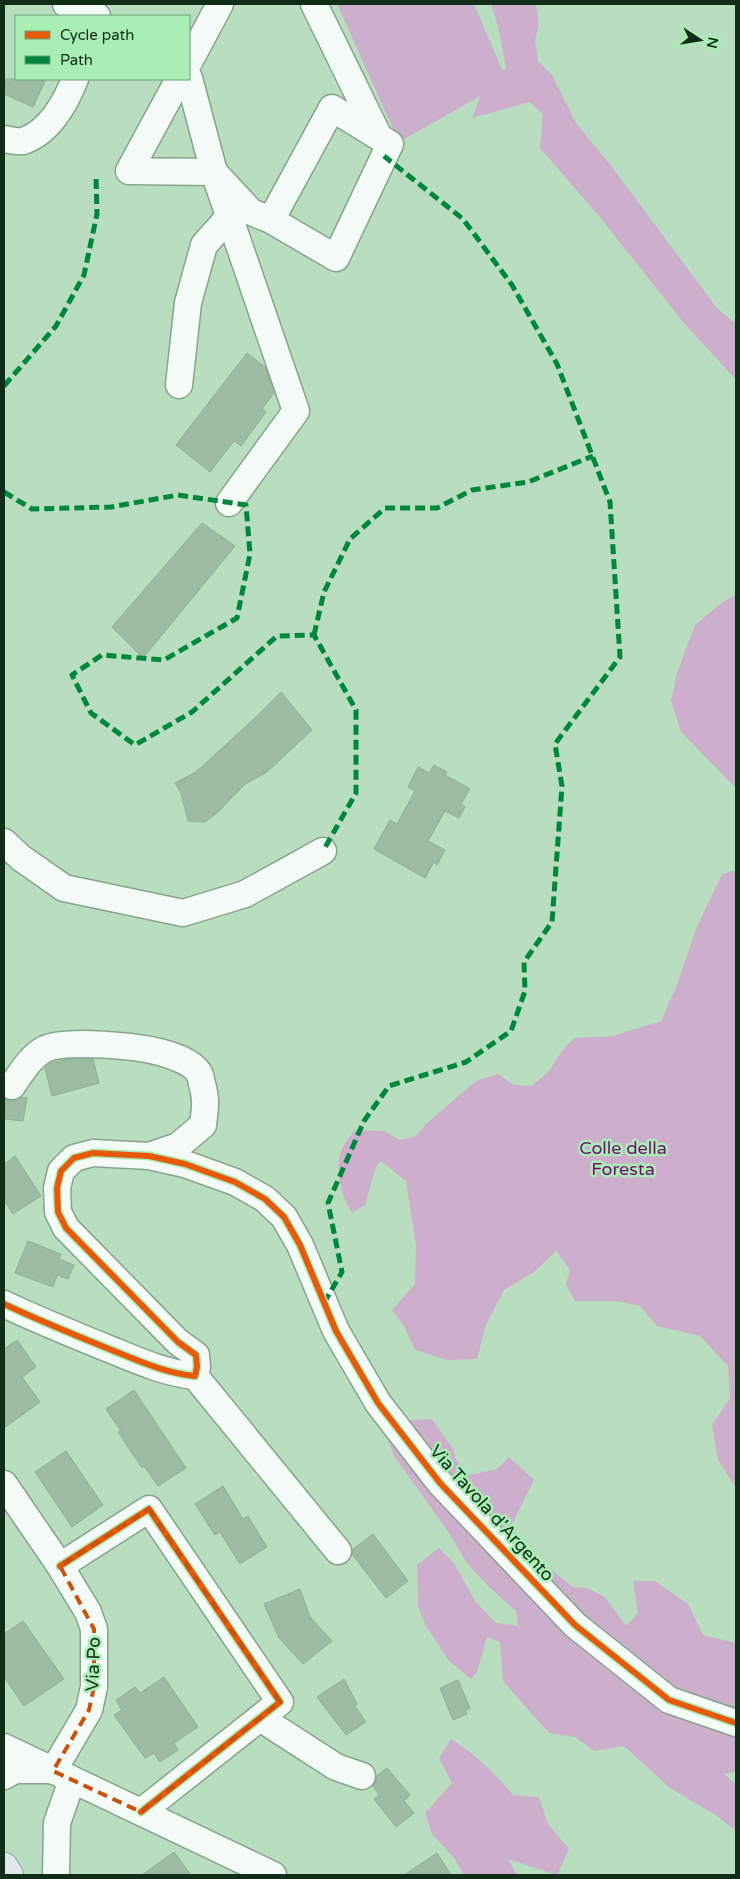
<svg xmlns="http://www.w3.org/2000/svg" width="740" height="1879" font-family="'Varela Round',sans-serif">
<style>
.green{fill:#ccafcc}
.forest{fill:#cdafcd}
.building{fill:#9ebca4;stroke:#90ae96}
.lines{fill:none;stroke-linecap:round;stroke-linejoin:round}
.minor-casing{stroke:#86a48c;stroke-width:29}
.major-casing{stroke:#8fa5a1;stroke-width:30}
.minor{stroke:#f4faf5;stroke-width:26}
.major{stroke:#e0e8ea;stroke-width:28}
.quiet{stroke:#00873e;stroke-width:5;stroke-dasharray:10 5;stroke-linecap:butt}
.cycleway-casing{stroke:#a8eeb5;stroke-width:9}
.cycleway{stroke:#e8590c;stroke-width:6}
.marked{fill:none;stroke:#c8520e;stroke-width:4;stroke-dasharray:10 6;stroke-linejoin:round}
.labels{text-anchor:middle;dominant-baseline:central;stroke-width:5;stroke-linejoin:round;paint-order:stroke}
.park-label{font-size:18px;fill:#770b74;stroke:#a8eeb5}
.street-label{font-size:18px;fill:#112d18;stroke:#a8eeb5}
</style>
<rect width="100%" height="100%" fill="#b8debf"/>
<polygon class="green" points="337,4 474,4 507,81 399,142"/>
<g class="forest">
<polygon points="491,4 536,4 539,24 535,40 538,61 552,75 576,123 612,167 717,308 736,324 736,380 684,323 599,216 540,148 543,115 530,102 472,118 483,88 506,68 498,26"/>
<polygon points="736,595 736,788 681,732 671,701 677,673 695,625 724,601"/>
<path d="M 736,870 L 736,1488 L 718,1460 L 712,1425 L 730,1398 L 728,1366 L 700,1336 L 657,1326 L 640,1306 L 617,1301 L 575,1301 L 566,1284 L 570,1270 L 556,1251 L 534,1272 L 504,1290 L 486,1325 L 477,1359 L 447,1360 L 415,1350 L 404,1326 L 392,1310 L 415,1284 L 416,1245 L 406,1181 L 381,1161 L 376,1167 L 365,1205 L 352,1213 C 341,1196 333,1166 343,1147 C 346,1141 351,1136 355,1130 L 384,1131 L 400,1140 L 416,1136 L 427,1123 L 476,1081 L 498,1074 L 514,1085 L 532,1086 L 549,1071 L 562,1051 L 574,1038 L 613,1036 L 661,1021 L 676,987 L 697,927 L 722,874 Z"/>
<polygon points="432,1419 453,1449 456,1460 470,1475 497,1469 509,1457 534,1480 512,1524 525,1548 573,1587 587,1588 605,1597 626,1626 638,1613 633,1581 655,1581 688,1604 703,1635 736,1643 736,1772 724,1774 736,1784 736,1831 717,1816 670,1788 624,1746 594,1751 575,1737 549,1733 503,1681 500,1642 487,1637 477,1672 471,1679 449,1661 426,1626 418,1606 417,1565 439,1548 454,1563 475,1601 496,1623 518,1626 516,1611 489,1587 467,1563 449,1533 394,1456 385,1432 398,1421"/>
<path d="M 451,1739 C 474,1753 496,1774 513,1795 L 539,1797 L 548,1824 L 569,1849 L 557,1875 L 508,1859 L 517,1875 L 464,1875 L 454,1858 L 432,1834 L 425,1813 L 452,1783 L 439,1758 Z"/>
</g>
<g class="building">
<polygon points="4,79 46,79 33,107 4,94"/>
<polygon points="247,353 265,367 274,393 262,409 266,412 241,446 234,441 210,472 176,445"/>
<polygon points="202,523 235,546 143,658 112,627"/>
<polygon points="281,692 312,730 267,772 245,784 218,812 205,822 188,821 181,793 175,783 196,772 255,718"/>
<polygon points="434,765 447,772 445,775 470,789 461,804 465,807 459,818 445,811 428,841 445,850 437,865 434,862 425,878 374,849 390,820 397,824 415,791 408,787 418,767 429,773"/>
<polygon points="70,1059 93,1059 99,1083 52,1096 45,1068 51,1063"/>
<polygon points="21,1097 27,1098 23,1121 4,1119 4,1098 11,1101"/>
<polygon points="15,1156 41,1196 13,1214 4,1200 4,1164"/>
<polygon points="28,1241 61,1254 59,1259 74,1265 68,1279 57,1275 53,1287 15,1273"/>
<polygon points="17,1340 36,1367 22,1377 40,1402 4,1428 4,1349"/>
<polygon points="134,1390 186,1468 158,1486 144,1466 142,1468 118,1432 121,1431 106,1409"/>
<polygon points="66,1451 103,1505 72,1527 35,1472"/>
<polygon points="223,1486 243,1519 248,1516 267,1547 240,1564 220,1532 215,1535 195,1504"/>
<polygon points="373,1534 408,1581 386,1598 352,1554 353,1549"/>
<polygon points="300,1589 310,1617 332,1641 303,1664 279,1638 264,1604"/>
<polygon points="23,1621 64,1679 24,1706 4,1677 4,1634"/>
<polygon points="164,1677 198,1727 174,1743 178,1750 160,1762 154,1753 145,1758 114,1715 122,1710 116,1700 135,1687 140,1693"/>
<polygon points="344,1679 357,1704 355,1706 366,1722 346,1735 317,1697"/>
<polygon points="458,1680 470,1708 466,1710 467,1714 453,1720 440,1688"/>
<polygon points="387,1768 410,1795 404,1801 414,1813 396,1827 374,1799 379,1795 373,1786 376,1781 377,1776"/>
<polygon points="174,1852 191,1875 142,1875"/>
<polygon points="437,1853 451,1875 404,1875"/>
</g>
<g class="lines">
<defs>
<g id="minor">
<polyline points="66,4 97,16"/>
<polyline points="314,4 379,137"/>
<polyline points="189,62 220,4"/>
<polyline points="189,78 214,172 296,411 229,503"/>
<polyline points="179,79 129,171 214,172 251,212 271,220 332,108 390,144 336,258 271,220"/>
<path d="M 4,139 C 10,140 18,142 23,141 C 49,133 66,102 75,79"/>
<polyline points="179,385 188,303 204,245 229,217"/>
<polyline points="4,842 21,858 64,888 183,913 245,894 323,851"/>
<path d="M 12,1086 C 21,1073 31,1056 45,1049 C 66,1039 139,1046 163,1053 C 174,1056 193,1063 199,1073 C 201,1076 201,1081 202,1084 C 207,1101 205,1108 203,1125 L 178,1146 L 149,1156"/>
<path d="M 4,1304 C 40,1321 77,1336 114,1351 C 141,1362 166,1373 195,1376 L 197,1367 L 196,1355 L 178,1342 L 66,1228 L 58,1212 L 57,1188 L 61,1171 L 74,1158 L 93,1153 L 149,1156 L 185,1164 L 235,1182 L 265,1199 L 284,1217 L 300,1245 L 336,1331 L 378,1403 L 440,1483 L 575,1625 L 669,1700 L 736,1723"/>
<polyline points="195,1376 338,1551"/>
<polyline points="4,1484 60,1566 88,1612 94,1629 94,1687 89,1710 53,1771"/>
<polyline points="60,1566 149,1509 280,1702 141,1812"/>
<polyline points="260,1718 336,1767 362,1776"/>
<polyline points="4,1747 273,1875"/>
<polyline points="4,1776 15,1770 48,1770"/>
<polyline points="56,1875 57,1823 72,1780"/>
</g>
<polyline id="major" points="4,1867 9,1875"/>
</defs>
<use href="#minor" class="minor-casing"/>
<use href="#major" class="major-casing"/>
<use href="#minor" class="minor"/>
<use href="#major" class="major"/>
<g class="quiet">
<polyline points="4,386 56,326 84,275 97,214 96,176"/>
<polyline points="4,492 32,509 111,507 178,495 246,505 250,554 237,618 164,660 102,655 72,675 91,713 135,745 192,712 277,636 314,635 356,710 356,793 323,851"/>
<polyline points="314,635 324,592 350,539 385,508 437,508 472,490 528,482 593,456"/>
<polyline points="324,1303 342,1272 328,1203 364,1121 389,1086 466,1062 511,1031 525,991 524,962 552,922 562,786 555,744 620,657 610,502 557,364 512,285 463,219 384,156"/>
</g>
<defs>
<g id="cycleway">
<path d="M 4,1304 C 40,1321 77,1336 114,1351 C 141,1362 166,1373 195,1376 L 197,1367 L 196,1355 L 178,1342 L 66,1228 L 58,1212 L 57,1188 L 61,1171 L 74,1158 L 93,1153 L 149,1156 L 185,1164 L 235,1182 L 265,1199 L 284,1217 L 300,1245 L 336,1331 L 378,1403 L 440,1483 L 575,1625 L 669,1700 L 736,1723"/>
<polyline points="60,1566 149,1509 280,1702 141,1812"/>
</g>
</defs>
<use href="#cycleway" class="cycleway-casing"/>
<use href="#cycleway" class="cycleway"/>
</g>
<path class="marked" d="M 149,1509 L 280,1702 L 141,1812 L 53,1771 L 89,1710 L 94,1687 L 94,1629 L 60,1566 Z"/>
<g class="labels">
<g class="park-label">
<text x="623" y="1148">Colle della<tspan x="623" dy="21">Foresta</tspan></text>
</g>
<g class="street-label">
<text transform="translate(492 1513) rotate(48)">Via Tavola d'Argento</text>
<text transform="translate(93 1664) rotate(-88)">Via Po</text>
</g>
</g>
<rect width="740" height="1879" fill="none" stroke="#112d18" stroke-width="10"/>
<rect x="15" y="15" width="175" height="65" fill="#a8eeb5" stroke="#6ca176"/>
<rect x="25" y="31" width="25" height="8" fill="#e8590c" stroke="#6ca176"/>
<text x="60" y="40" font-size="15" fill="#112d18">Cycle path</text>
<rect x="25" y="56" width="25" height="8" fill="#00873e" stroke="#6ca176"/>
<text x="60" y="65" font-size="15" fill="#112d18">Path</text>
<g transform="translate(700 40) rotate(102)" stroke="#a8eeb5" stroke-width="4" paint-order="stroke">
<path d="M0-4L9 19L0 12L-9 19Z" fill="#112d18"/>
<text y="-8" font-size="14" font-weight="bold" text-anchor="middle" fill="#112d18">N</text>
</g>
</svg>
